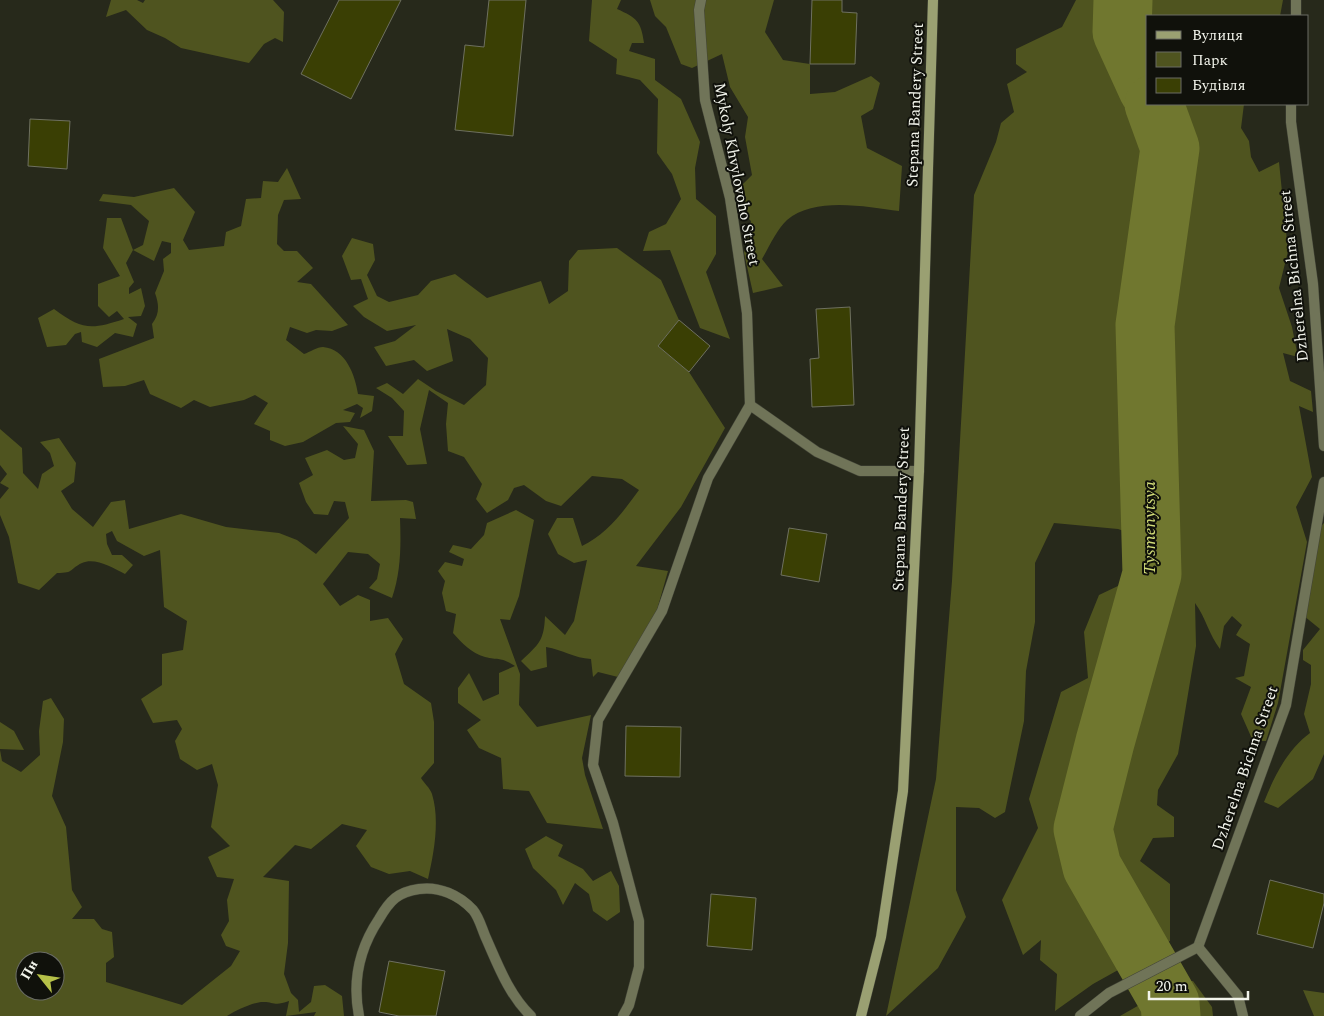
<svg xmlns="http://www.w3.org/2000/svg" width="1324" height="1016" font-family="Spectral,serif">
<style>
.green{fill:#4f541f;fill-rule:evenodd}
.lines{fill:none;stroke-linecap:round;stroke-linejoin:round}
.river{stroke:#70772f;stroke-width:59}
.building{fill:#3a3f04;stroke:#6e7060}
.service-casing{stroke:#434538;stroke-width:11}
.minor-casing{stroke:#434538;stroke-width:11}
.secondary-casing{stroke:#434538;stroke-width:11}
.service{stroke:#707458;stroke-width:10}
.minor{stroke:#707458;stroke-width:10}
.secondary{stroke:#9aa072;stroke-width:10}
.labels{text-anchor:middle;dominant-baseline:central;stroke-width:4;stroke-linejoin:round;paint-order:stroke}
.street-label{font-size:16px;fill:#f2f4eb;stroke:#10110b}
.water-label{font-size:18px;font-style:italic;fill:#d2dd79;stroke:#10110b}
</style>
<rect width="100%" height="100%" fill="#27291b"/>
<g class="green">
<polygon points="111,0 137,0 143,3 145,0 273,0 284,12 283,42 275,38 264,44 249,63 181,48 165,38 147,30 126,10 106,17"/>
<path d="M 592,0 L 621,0 L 617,9 C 637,18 641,21 644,43 L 632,43 L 629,51 L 655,59 L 655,80 L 681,99 L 700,142 L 695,168 L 696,199 L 716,216 L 716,254 L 706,272 L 730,339 L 700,328 L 670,250 L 643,251 L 649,232 L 666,224 L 681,199 L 672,174 L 657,153 L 658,99 L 640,80 L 616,74 L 617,59 L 589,41 Z"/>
<path d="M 650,0 L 774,0 L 765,32 L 783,60 L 810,64 L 810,94 L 835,92 L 871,76 L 880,83 L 873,109 L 861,116 L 867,148 L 902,166 L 899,211 C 867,207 815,196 787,220 C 777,229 769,247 762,259 L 783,286 L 753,293 L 744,253 L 751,221 L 738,209 L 737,190 L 752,175 L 745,137 L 748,117 L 730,87 L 722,54 L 692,68 L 681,64 L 666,27 L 655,16 Z"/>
<path d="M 1076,0 L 1283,0 L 1280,16 L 1148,16 L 1148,104 L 1244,104 L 1241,128 L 1249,141 L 1251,157 L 1259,172 L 1279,162 L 1288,251 L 1279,288 L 1292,327 L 1298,357 L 1283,353 L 1290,381 L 1311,391 L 1313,412 L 1299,406 L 1312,477 L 1296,507 L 1307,542 L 1278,703 L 1266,741 L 1253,741 L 1241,714 L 1251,687 L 1235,678 L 1244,676 L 1250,644 L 1236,635 L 1242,625 L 1232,616 L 1224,626 L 1220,649 C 1209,635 1206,618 1195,603 L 1196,646 L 1178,754 L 1158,790 L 1157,805 L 1174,817 L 1174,837 L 1153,838 L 1140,861 L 1170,884 L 1170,941 L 1093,984 L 1055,1011 L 1057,974 L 1040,960 L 1041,940 L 1023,955 L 1002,900 L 1038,828 L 1029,799 L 1061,692 L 1088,678 L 1084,632 L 1099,595 L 1139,576 L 1142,537 L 1118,529 L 1054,523 L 1035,563 L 1035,622 L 1026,671 L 1024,721 L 1005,812 L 995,818 L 979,808 L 956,807 L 956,890 L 966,917 L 938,968 L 886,1016 L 936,779 L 952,581 L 974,195 L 996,142 L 1001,123 L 1014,112 L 1007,84 L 1027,72 L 1016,64 L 1016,49 L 1062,27 Z"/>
<path d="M 287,168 L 301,199 L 284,200 L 278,215 L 277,244 L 284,251 L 297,251 L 313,268 L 297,282 L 311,284 L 348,325 L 332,331 L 316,330 L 307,333 L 290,327 L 286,340 L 304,354 C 310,352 317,347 323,347 C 346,349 355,375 358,394 L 374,396 L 372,411 L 360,418 L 363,408 L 357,404 L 343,410 L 355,413 L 350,422 L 336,423 L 303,442 L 285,446 L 270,440 L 270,431 L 254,424 L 268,403 L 255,395 L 244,400 L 210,407 L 194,400 L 181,408 L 150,394 L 144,380 L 125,386 L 103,387 L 99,359 L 154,338 L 152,324 C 160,314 159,304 155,293 L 164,271 L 163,259 L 171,253 L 171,243 L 162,241 L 154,261 L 133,250 L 126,263 L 134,282 L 129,288 L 129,294 L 141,288 L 145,306 L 141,316 L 128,317 L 137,324 L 133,337 L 115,333 L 97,347 L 82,342 L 81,332 L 75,334 L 66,345 L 47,347 L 38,318 L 54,309 C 82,330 91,330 124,319 L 117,311 L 109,317 L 98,306 L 98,284 L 120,276 L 103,248 L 107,218 L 121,218 L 133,250 L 143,245 L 149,221 L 131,205 L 99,201 L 103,194 L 134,197 L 174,188 L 195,212 L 183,240 L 189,250 L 224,246 L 226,232 L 241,226 L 246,199 L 261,198 L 263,181 L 278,182 Z"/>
<path d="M 352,238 L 373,244 L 375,260 L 367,275 L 377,296 L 389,302 L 418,295 L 431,281 L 455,274 L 487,298 L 541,281 L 549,304 L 568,291 L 569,261 L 578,250 L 617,248 L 661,280 L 679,320 L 658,346 L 689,372 L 725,428 L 681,507 L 636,566 L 668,571 L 657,610 L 618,677 L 598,672 L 593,677 L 591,659 C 574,658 563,650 546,647 L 547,667 L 531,671 L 521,661 C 539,644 544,641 545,616 L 565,635 L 574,621 L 587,560 L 574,563 L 558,554 L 548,534 L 557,518 L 573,518 L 582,546 C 607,534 623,512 639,490 L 622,479 L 592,476 L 561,506 L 546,501 L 524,485 L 514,488 L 508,500 L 487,513 L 476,499 L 482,484 L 464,457 L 448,451 L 446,424 L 448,403 L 429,390 L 420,429 L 427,464 L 407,465 L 388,436 L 403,436 L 404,411 L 392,398 L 376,388 L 387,383 L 403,394 L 418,379 L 436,391 L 464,405 L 486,385 L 488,358 L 470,339 L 447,329 L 453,361 L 427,371 L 414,360 L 386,366 L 374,347 L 395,341 L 416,325 L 387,331 L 364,317 L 353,306 L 368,299 L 361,279 L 351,280 L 342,256 Z"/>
<path d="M 343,426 L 364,430 L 374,451 L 371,501 L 406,500 L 413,502 L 416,519 L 400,518 C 401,546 401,572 392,598 L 369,588 L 377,579 L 380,564 L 368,554 L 348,552 L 323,584 L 340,606 L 358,595 L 370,600 L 370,621 L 388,618 L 403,639 L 395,654 L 404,684 L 431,703 L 434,722 L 434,763 L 421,778 C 424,783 430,788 432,794 C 440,820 434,853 428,879 L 410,871 L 389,874 L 371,867 L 356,846 L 367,830 L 342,824 L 311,849 L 295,845 L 263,877 L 289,881 L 288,943 L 284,974 L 291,993 L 298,1000 L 299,1012 L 311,1002 L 314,986 L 325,985 L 342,996 L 344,1016 L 314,1016 L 316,1012 L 286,1016 L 289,1001 C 273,1007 274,1001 261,1002 C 249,1004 237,1010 227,1016 L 0,1016 L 0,750 L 2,761 L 21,772 L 40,755 L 39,731 L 43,701 L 51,698 L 64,719 L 63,742 L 52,796 L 66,827 L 72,890 L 82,907 L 72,919 L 94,919 L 102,929 L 112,932 L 114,957 L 106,963 L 106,982 L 182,1005 L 231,966 L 240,951 L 226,946 L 221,935 L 229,921 L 227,900 L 234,879 L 217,877 L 208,857 L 230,846 L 211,827 L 218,785 L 212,764 L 197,770 L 180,759 L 175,741 L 182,729 L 177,720 L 153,723 L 141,699 L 162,685 L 162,654 L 183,650 L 187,621 L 164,607 L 160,550 L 144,556 L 117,541 L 112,531 L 106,534 L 107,544 L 112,555 L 122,555 L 133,565 L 125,574 C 113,568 95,557 82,563 C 69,569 75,573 57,573 L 39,590 L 18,583 L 9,537 L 0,515 L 0,499 L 9,488 L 0,483 L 7,474 L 0,465 L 0,429 L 22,448 L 23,473 L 38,489 L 42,474 L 54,466 L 50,453 L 40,442 L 59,438 L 76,463 L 74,482 L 61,491 L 72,509 L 93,527 L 111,502 L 125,500 L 129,529 L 181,514 L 226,527 L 279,533 L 297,540 L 316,554 L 349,518 L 345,502 L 334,501 L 328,515 L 314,514 L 306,502 L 299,483 L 313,475 L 305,458 L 327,450 L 344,460 L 355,458 L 358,444 ZM 25,961 L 55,961 L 55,991 L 25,991 Z"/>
<path d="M 516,510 L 534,520 L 519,596 L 510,620 L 500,619 L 520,674 L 519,705 L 537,727 L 591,715 L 582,758 L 585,775 L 603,829 L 547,823 L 529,791 L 503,789 L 501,758 L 479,748 L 467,730 L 481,720 L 458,703 L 458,688 L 469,673 L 483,701 L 499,694 L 499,673 L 515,666 C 499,656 500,661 485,657 C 471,653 462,643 453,633 L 456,614 L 446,611 L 442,593 L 445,581 L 438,571 L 445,562 L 462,566 L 464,559 L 449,552 L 453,545 L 471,549 L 484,535 L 487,523 Z"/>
<path d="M 1324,523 L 1324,754 L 1313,779 L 1278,808 L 1264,802 C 1274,776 1288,749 1310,733 L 1304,714 L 1311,684 L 1311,665 L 1303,660 L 1303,650 L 1320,629 L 1304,616 L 1319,528 Z"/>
<polygon points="0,722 14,731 24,750 0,749"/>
<polygon points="546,836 563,845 558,856 583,869 593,881 611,871 619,886 620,912 607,921 593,911 589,894 575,883 563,905 556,890 533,868 525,849"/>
<polygon points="1193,981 1212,1007 1213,1016 1120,1016 1178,983"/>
<polygon points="1303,990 1324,993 1324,1016 1314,1016"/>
</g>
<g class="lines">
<g class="river">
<polyline points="1123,0 1122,32 1148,89"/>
<polyline points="1154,104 1170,148 1145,325 1152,574 1105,742 1083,829 1092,867 1170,1003 1171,1016"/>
</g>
</g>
<g class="building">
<polygon points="339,0 401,0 351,99 301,74"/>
<polygon points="489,0 526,0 513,136 455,130 465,45 484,47"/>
<polygon points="812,0 842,0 842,12 857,13 855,64 810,64"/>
<polygon points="30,119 70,121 67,169 28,166"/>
<polygon points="850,307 854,405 812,407 810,359 819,358 816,309"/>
<polygon points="679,320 710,346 689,372 658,346"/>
<polygon points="789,528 827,534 819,582 781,575"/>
<polygon points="626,726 681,727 680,777 625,776"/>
<polygon points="1270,880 1324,894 1324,903 1313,948 1257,934"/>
<polygon points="711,894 756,898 752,950 707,946"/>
<polygon points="389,961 445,971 436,1016 399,1016 379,1012"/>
</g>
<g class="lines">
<defs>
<g id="service">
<path d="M 359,1016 C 352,980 359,949 379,919 C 390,900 398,892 419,889 C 439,886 459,895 473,910 C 479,917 482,929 486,938 C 498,965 509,995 531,1016"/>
<polyline points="623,1016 629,1005 639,967 639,921 613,823 593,765 598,720 662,611 708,478 750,405"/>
</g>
<g id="minor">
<polyline points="701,0 699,10 705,100 730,198 747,313 750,405 817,452 860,471 919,471"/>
<polyline points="1296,16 1296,0"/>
<polyline points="1291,104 1291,122 1313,284 1324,446"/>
<polyline points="1198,947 1286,705 1324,482"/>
<polyline points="1198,947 1238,996 1243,1016"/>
<polyline points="1080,1016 1109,993 1198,947"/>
</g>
<polyline id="secondary" points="861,1016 881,937 903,791 919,471 933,0"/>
</defs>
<use href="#service" class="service-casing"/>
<use href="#minor" class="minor-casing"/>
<use href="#secondary" class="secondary-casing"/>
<use href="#service" class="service"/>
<use href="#minor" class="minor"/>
<use href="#secondary" class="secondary"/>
</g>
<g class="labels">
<g class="street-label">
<text transform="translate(915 105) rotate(-88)">Stepana Bandery Street</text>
<text transform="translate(737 174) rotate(79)">Mykoly Khvylovoho Street</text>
<text transform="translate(1294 276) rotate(-96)">Dzherelna Bichna Street</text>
<text transform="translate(901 509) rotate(-88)">Stepana Bandery Street</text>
<text transform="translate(1245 768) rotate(-71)">Dzherelna Bichna Street</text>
</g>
<g class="water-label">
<text transform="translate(1149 528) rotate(-90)">Tysmenytsya</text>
</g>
</g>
<rect x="1146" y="15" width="162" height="90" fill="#10110b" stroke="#6a6c65"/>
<rect x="1156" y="31" width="25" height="8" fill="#9aa072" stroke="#6a6c65"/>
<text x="1192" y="40" font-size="15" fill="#f2f4eb">Вулиця</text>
<rect x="1156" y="52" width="25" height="15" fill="#4f541f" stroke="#6a6c65"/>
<text x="1192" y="65" font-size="15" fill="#f2f4eb">Парк</text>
<rect x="1156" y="78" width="25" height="15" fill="#3a3f04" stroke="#6a6c65"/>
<text x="1192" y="90" font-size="15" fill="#f2f4eb">Будівля</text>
<g transform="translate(40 976) rotate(300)"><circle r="24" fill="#10110b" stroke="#6a6c65"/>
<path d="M0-4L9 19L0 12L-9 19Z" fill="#b6c148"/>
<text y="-8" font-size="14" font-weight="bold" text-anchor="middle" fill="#f2f4eb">Пн</text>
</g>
<path d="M1149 991v8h99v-8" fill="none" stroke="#f2f4eb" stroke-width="2.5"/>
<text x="1156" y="991" font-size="15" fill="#f2f4eb" stroke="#10110b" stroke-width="4" paint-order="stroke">20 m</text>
</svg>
